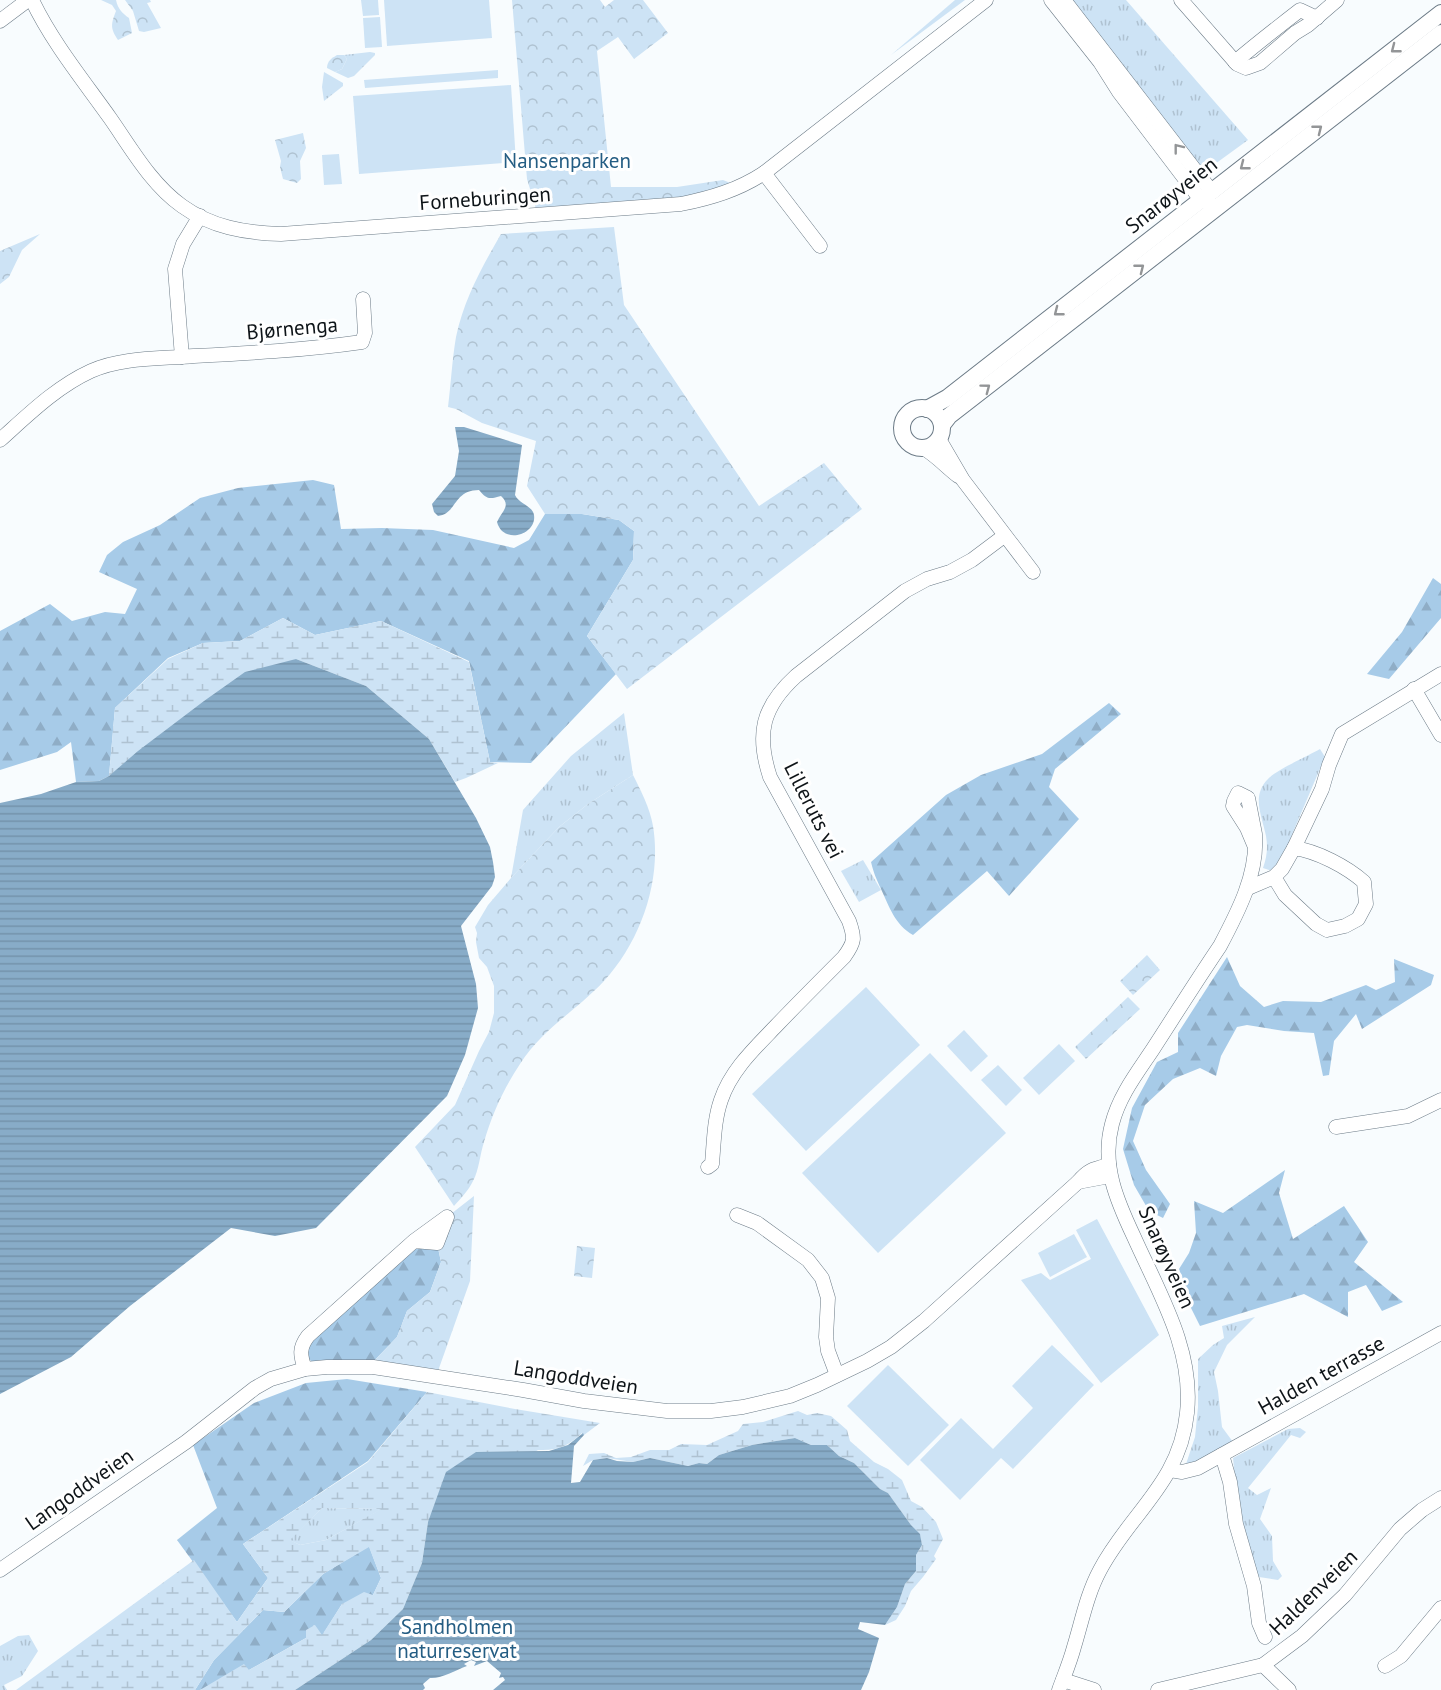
<svg xmlns="http://www.w3.org/2000/svg" width="1441" height="1690" font-family="'PT Sans',sans-serif">
<style>
.grass{fill:url(#grass-tufts)}
.forest{fill:url(#forest-firs)}
.wetland{fill:url(#wetland-marsh);fill-rule:evenodd}
.park{fill:url(#park-crowns)}
.pitch{fill:#cde3f5}
.water{fill:url(#water-rules)}
.lines{fill:none;stroke-linecap:round;stroke-linejoin:round}
.minor-casing{stroke:#6c7b87;stroke-width:15}
.major-casing{stroke:#6c7b87;stroke-width:18}
.minor{stroke:#fff;stroke-width:14}
.major{stroke:#fff;stroke-width:16}
.oneway{stroke:#939597}
.labels{text-anchor:middle;dominant-baseline:central;stroke-width:6;stroke-linejoin:round;paint-order:stroke}
.park-label{font-size:21px;fill:#245d83;stroke:#fff}
.street-label{font-size:21px;fill:#0e1418;stroke:#fff}
</style>
<defs>
<pattern id="grass-tufts" width="24" height="20" patternUnits="userSpaceOnUse" patternTransform="scale(1.5)"><rect width="24" height="20" fill="#cde3f5"/><path d="M3 7l-1-3M5 7V3M7 7l1-3M15 17l-1-3M17 17v-4M19 17l1-3" fill="none" stroke="#afc2d1"/></pattern>
<pattern id="forest-firs" width="22" height="20" patternUnits="userSpaceOnUse" patternTransform="scale(1.5)"><rect width="22" height="20" fill="#a7cbe8"/><path d="M5 1l3.5 6h-7zM16 11l3.5 6h-7z" fill="#8fadc6"/></pattern>
<pattern id="wetland-marsh" width="20" height="14" patternUnits="userSpaceOnUse" patternTransform="scale(1.5)"><rect width="20" height="14" fill="#cde3f5"/><path d="M1 5h8M5 5V1M11 12h8M15 12V8" fill="none" stroke="#afc2d1"/></pattern>
<pattern id="park-crowns" width="20" height="18" patternUnits="userSpaceOnUse" patternTransform="scale(1.5)"><rect width="20" height="18" fill="#cde3f5"/><path d="M2 6a3 3 0 1 1 6 0M12 15a3 3 0 1 1 6 0" fill="none" stroke="#afc2d1"/></pattern>
<pattern id="water-rules" width="6" height="5" patternUnits="userSpaceOnUse" patternTransform="scale(1.5)"><rect width="6" height="5" fill="#88acc8"/><path d="M0 2.5h6" fill="none" stroke="#7493ab"/></pattern>
</defs>
<rect width="100%" height="100%" fill="#f8fcfe"/>
<g class="grass">
<polygon points="1070,0 1126,0 1248,140 1204,172"/>
<polygon points="370,52 375,53 375,55 354,76 348,78 335,72 342,69 347,59 344,55"/>
<polygon points="324,72 343,83 343,86 324,101 322,87"/>
<polygon points="624,713 633,775 588,804 559,827 511,878 523,810 571,756"/>
<path d="M 1320,749 L 1325,757 L 1288,844 L 1273,870 L 1269,870 L 1263,868 C 1267,857 1268,847 1266,836 C 1262,816 1251,796 1268,779 C 1276,770 1308,756 1320,749 Z"/>
<polygon points="863,860 881,890 859,902 841,871"/>
<polygon points="1255,1317 1227,1345 1214,1372 1218,1391 1222,1427 1233,1442 1185,1467 1195,1437 1198,1407 1198,1359 1213,1345 1224,1338 1222,1326"/>
<path d="M 1300,1428 L 1306,1432 L 1300,1438 L 1291,1435 L 1248,1488 L 1257,1495 L 1271,1488 L 1260,1519 L 1272,1536 L 1273,1561 L 1282,1576 L 1278,1580 L 1259,1577 C 1240,1541 1237,1499 1233,1458 L 1288,1429 Z"/>
<polygon points="322,1508 382,1509 326,1540 300,1545 289,1540"/>
<polygon points="29,1635 38,1651 22,1676 4,1685 7,1690 0,1690 0,1646 18,1636"/>
</g>
<g class="forest">
<polygon points="313,480 334,485 341,529 382,528 433,530 514,548 529,540 545,514 582,514 619,520 634,531 633,560 587,636 616,674 531,763 490,762 469,661 381,621 315,635 283,618 240,641 203,643 168,658 115,708 109,776 99,781 76,782 71,742 57,752 0,770 0,631 50,604 72,621 105,612 125,614 137,589 99,572 107,555 123,542 160,525 200,498 238,488"/>
<polygon points="1433,578 1441,584 1441,618 1389,679 1367,674 1402,632"/>
<path d="M 1109,703 L 1121,714 L 1055,769 L 1049,787 L 1079,819 L 1009,896 L 987,871 L 913,935 C 895,925 889,906 881,889 C 876,878 874,874 871,862 L 946,795 L 981,775 L 1042,754 Z"/>
<polygon points="1227,957 1240,986 1264,1007 1283,1001 1321,1002 1366,985 1376,990 1395,982 1394,959 1434,975 1431,985 1362,1029 1356,1014 1334,1041 1329,1075 1323,1076 1314,1033 1284,1031 1247,1025 1237,1027 1221,1056 1216,1076 1200,1068 1173,1079 1145,1105 1133,1141 1146,1170 1170,1204 1163,1218 1149,1211 1134,1185 1123,1149 1132,1108 1157,1062 1178,1052 1178,1033"/>
<polygon points="1285,1170 1279,1193 1293,1239 1344,1206 1368,1242 1354,1262 1403,1302 1382,1311 1366,1285 1348,1292 1348,1317 1304,1294 1200,1326 1183,1292 1179,1269 1189,1253 1196,1233 1194,1201 1223,1213"/>
<polygon points="414,1241 437,1243 441,1262 430,1292 407,1311 397,1337 373,1362 311,1361 304,1353 308,1336"/>
<polygon points="347,1379 427,1392 368,1461 243,1544 268,1578 237,1622 177,1540 217,1508 193,1445 254,1403 306,1383"/>
<polygon points="369,1546 381,1578 373,1595 342,1604 322,1636 314,1625 306,1638 249,1670 200,1690 195,1690 214,1660 263,1610 284,1612 323,1574"/>
</g>
<g class="wetland">
<polygon points="283,618 315,635 381,621 469,662 490,762 498,763 466,778 455,782 429,739 366,686 296,659 109,776 115,708 168,659 203,643 240,641"/>
<path d="M 427,1392 L 515,1409 L 600,1423 L 584,1435 L 582,1433 C 568,1446 558,1451 538,1450 L 428,1522 L 422,1563 L 403,1609 L 371,1640 L 295,1690 L 200,1690 L 244,1664 L 249,1670 L 306,1638 L 306,1630 L 315,1625 L 322,1635 L 342,1604 L 364,1592 L 373,1595 L 381,1578 L 369,1547 L 323,1574 L 284,1612 L 263,1610 L 214,1660 L 195,1690 L 16,1690 L 194,1560 L 237,1622 L 268,1578 L 243,1544 L 368,1462 ZM 322,1508 L 380,1509 L 381,1509 L 326,1540 L 300,1545 L 290,1540 Z"/>
<polygon points="798,1411 807,1415 817,1413 831,1416 847,1430 850,1441 874,1462 888,1469 902,1480 911,1501 922,1507 936,1522 943,1539 934,1556 936,1559 923,1577 911,1591 905,1606 896,1620 885,1625 897,1607 905,1584 916,1571 916,1555 922,1545 920,1535 911,1525 888,1493 880,1489 854,1463 839,1456 827,1445 811,1445 795,1438 752,1445 719,1455 707,1464 699,1463 688,1466 650,1458 633,1462 607,1458 593,1460 583,1466 589,1454 604,1453 616,1458 631,1457 650,1450 669,1450 681,1444 707,1445 738,1431 743,1424 763,1422"/>
</g>
<g class="park">
<path d="M 101,0 L 116,0 C 118,9 122,13 129,18 L 132,33 L 118,40 C 110,28 111,24 116,11 L 112,5 Z"/>
<polygon points="125,0 150,0 151,2 147,3 161,28 144,32 139,31 133,11"/>
<polygon points="512,0 600,0 605,7 614,0 643,0 668,33 634,59 618,37 597,51 611,187 677,187 723,180 733,184 710,192 682,197 536,209 527,179"/>
<polygon points="955,0 965,0 891,55"/>
<path d="M 337,55 L 344,55 L 347,59 L 342,69 L 335,72 L 327,68 C 327,61 332,58 337,55 Z"/>
<polygon points="303,133 306,148 300,161 301,179 297,183 283,179 280,167 281,161 275,140"/>
<path d="M 614,227 L 624,305 L 759,506 L 824,463 L 862,509 L 627,689 L 587,636 L 633,560 L 634,531 L 619,520 L 582,514 L 545,514 L 527,486 L 536,441 L 482,423 L 456,409 L 448,407 C 451,384 452,360 456,337 C 464,299 482,267 501,234 Z"/>
<polygon points="40,234 22,250 9,277 0,284 0,251"/>
<path d="M 633,775 C 641,791 650,808 653,826 C 662,880 641,941 604,981 C 576,1011 543,1028 520,1064 C 504,1088 492,1114 484,1142 C 480,1154 479,1170 473,1181 C 469,1190 460,1199 454,1206 L 415,1147 L 455,1105 L 479,1051 L 489,1032 L 494,1013 L 494,986 L 487,967 L 479,958 L 476,942 L 477,933 L 475,927 L 488,905 L 511,878 L 559,827 L 588,804 Z"/>
<polygon points="1147,955 1160,970 1133,995 1120,981"/>
<polygon points="1128,997 1140,1009 1086,1059 1075,1047"/>
<polygon points="474,1196 470,1281 438,1371 373,1362 397,1337 407,1311 430,1292 441,1262 437,1243 447,1217"/>
<polygon points="577,1246 595,1248 592,1278 574,1276"/>
</g>
<g class="pitch">
<polygon points="361,0 378,0 379,15 363,16"/>
<polygon points="384,0 489,0 492,38 387,46"/>
<polygon points="380,17 382,47 365,48 363,18"/>
<polygon points="498,70 498,78 365,88 364,80"/>
<polygon points="511,85 516,162 359,174 353,96"/>
<polygon points="339,154 342,184 324,185 322,155"/>
<polygon points="866,987 920,1045 806,1151 752,1094"/>
<polygon points="964,1030 988,1056 971,1072 947,1046"/>
<polygon points="1059,1044 1075,1061 1039,1095 1023,1078"/>
<polygon points="930,1053 1006,1133 878,1253 802,1173"/>
<polygon points="998,1065 1022,1090 1006,1106 981,1080"/>
<polygon points="1097,1219 1159,1335 1101,1383 1021,1280 1041,1273 1050,1280 1091,1259 1076,1230"/>
<polygon points="1074,1234 1087,1257 1050,1277 1038,1253"/>
<polygon points="1052,1345 1094,1385 1013,1469 1001,1458 960,1500 920,1460 961,1418 993,1449 1033,1408 1012,1386"/>
<polygon points="888,1365 949,1425 908,1466 847,1406"/>
</g>
<g class="water">
<path d="M 455,427 L 464,427 L 522,445 L 515,495 C 519,504 533,506 534,515 C 537,535 503,545 497,522 C 501,512 512,506 501,496 C 490,499 487,500 479,490 C 453,490 457,514 438,516 L 434,512 L 432,504 L 455,476 L 459,451 Z"/>
<polygon points="296,659 366,686 429,739 476,818 490,847 493,862 495,877 492,886 461,926 476,984 478,1008 465,1055 447,1096 316,1228 275,1236 231,1228 130,1306 71,1357 0,1394 0,803 41,794 76,782 99,781 109,776 138,751 204,701 245,672"/>
<path d="M 583,1433 L 584,1435 L 574,1446 L 571,1483 L 580,1482 L 593,1460 L 607,1458 L 617,1461 L 633,1462 L 650,1458 L 688,1466 L 699,1463 L 707,1464 L 719,1455 L 752,1445 L 795,1438 L 811,1445 L 827,1445 L 839,1456 L 854,1463 L 880,1489 L 888,1493 L 911,1525 L 920,1534 L 922,1545 L 916,1555 L 916,1571 L 905,1584 L 897,1607 L 885,1625 L 860,1622 L 858,1629 L 879,1638 L 869,1672 L 861,1690 L 493,1690 L 505,1680 L 503,1677 L 499,1678 L 501,1673 L 487,1661 L 474,1666 L 476,1662 L 471,1660 L 464,1664 L 467,1666 C 456,1670 441,1679 430,1678 L 423,1684 L 425,1688 L 423,1690 L 295,1690 L 371,1640 L 403,1609 L 422,1563 L 428,1522 L 446,1472 L 476,1452 L 549,1451 L 568,1445 Z"/>
</g>
<g class="lines">
<defs>
<g id="minor">
<path d="M 32,0 C 52,42 83,80 110,118 C 131,148 151,184 182,206 C 211,227 245,233 281,234 L 681,204 C 711,198 738,190 764,173 L 986,0"/>
<polyline points="1051,0 1100,62 1119,92 1201,200 1209,202"/>
<polyline points="1064,0 1212,192"/>
<polyline points="1181,0 1237,64 1246,68 1260,63 1295,33 1308,25 1337,0"/>
<polyline points="0,21 28,0"/>
<path d="M 1235,62 C 1256,44 1278,27 1300,10 L 1317,18"/>
<polyline points="764,173 820,246"/>
<polyline points="182,357 175,269 183,244 200,216"/>
<polyline points="939,439 963,480 1033,572"/>
<path d="M 0,440 C 28,415 56,387 91,371 C 122,357 160,359 194,356 C 250,353 306,350 362,342 L 365,333 L 363,299"/>
<path d="M 923,448 C 936,455 946,467 958,476"/>
<polyline points="1414,689 1441,735"/>
<polyline points="1294,848 1322,789 1329,765 1342,734 1441,674"/>
<path d="M 1248,888 L 1274,877 L 1285,895 L 1316,924 L 1327,930 L 1345,926 L 1358,919 L 1366,904 L 1364,882 C 1347,867 1317,851 1294,848 L 1282,869 L 1274,877"/>
<polyline points="1336,1127 1408,1116 1441,1100"/>
<path d="M 708,1167 L 712,1164 C 714,1142 714,1120 721,1100 C 731,1070 755,1048 776,1026 C 798,1003 821,980 844,957 C 855,942 855,938 849,921 L 770,777 C 756,734 762,707 796,676 L 905,591 L 927,579 L 950,572 L 972,560 L 1004,536"/>
<polyline points="1078,1182 1110,1176"/>
<polyline points="737,1215 757,1223 808,1260 822,1278 828,1298 826,1337 828,1351 837,1375"/>
<path d="M 305,1369 C 300,1355 299,1348 308,1336 L 414,1241 L 447,1217 L 437,1243 L 414,1241"/>
<polyline points="1222,1455 1230,1482 1236,1524 1254,1586 1259,1623 1265,1637"/>
<polyline points="1170,1470 1182,1472 1198,1468 1441,1333"/>
<path d="M 0,1570 L 186,1442 L 255,1388 L 271,1379 L 305,1369 L 327,1367 L 373,1367 L 523,1390 L 584,1401 L 667,1411 L 711,1411 L 743,1407 L 790,1396 L 817,1385 L 867,1361 L 891,1347 L 924,1321 L 1078,1182 C 1088,1170 1093,1169 1109,1165"/>
<polyline points="1263,1665 1289,1690"/>
<polyline points="1385,1666 1401,1656 1441,1608"/>
<polyline points="1063,1680 1094,1690"/>
<path d="M 1059,1690 C 1064,1676 1070,1662 1074,1647 C 1082,1621 1087,1594 1100,1570 C 1130,1513 1180,1483 1187,1413 C 1194,1350 1159,1293 1134,1237 C 1117,1201 1101,1165 1112,1124 C 1119,1096 1137,1073 1153,1049 C 1175,1015 1197,980 1220,946 C 1238,912 1258,874 1255,834 L 1248,798 L 1238,793 L 1234,801 L 1233,806 L 1247,828 L 1255,847"/>
<polyline points="1158,1690 1263,1665 1302,1636 1345,1595 1400,1529 1422,1510 1441,1498"/>
</g>
<g id="major">
<circle cx="922" cy="428" r="20"/>
<polyline points="927,409 947,398 1441,13"/>
<polyline points="942,425 949,416 1441,33"/>
</g>
</defs>
<use href="#minor" class="minor-casing"/>
<use href="#major" class="major-casing"/>
<use href="#minor" class="minor"/>
<use href="#major" class="major"/>
</g>
<defs><path id="oneway-chevron" d="M-2-3.5L2.5 0L-2 3.5" fill="none" stroke-width="1.6" stroke-linecap="round" stroke-linejoin="round" transform="scale(1.5)"/></defs>
<g class="oneway">
<use href="#oneway-chevron" transform="translate(1395 49) rotate(142)"/>
<use href="#oneway-chevron" transform="translate(1318 129) rotate(-38)"/>
<use href="#oneway-chevron" transform="translate(1178 148) rotate(-128)"/>
<use href="#oneway-chevron" transform="translate(1244 166) rotate(142)"/>
<use href="#oneway-chevron" transform="translate(1140 268) rotate(-38)"/>
<use href="#oneway-chevron" transform="translate(1058 312) rotate(142)"/>
<use href="#oneway-chevron" transform="translate(986 388) rotate(-37)"/>
</g>
<g class="labels">
<g class="park-label">
<text x="567" y="160">Nansenparken</text>
<text x="457" y="1626">Sandholmen<tspan x="457" dy="24">naturreservat</tspan></text>
</g>
<g class="street-label">
<text transform="translate(1171 195) rotate(-38)">Snarøyveien</text>
<text transform="translate(485 198) rotate(-4)">Forneburingen</text>
<text transform="translate(292 328) rotate(-5)">Bjørnenga</text>
<text transform="translate(814 810) rotate(63)">Lilleruts vei</text>
<text transform="translate(1167 1257) rotate(66)">Snarøyveien</text>
<text transform="translate(1321 1375) rotate(-29)">Halden terrasse</text>
<text transform="translate(576 1377) rotate(9)">Langoddveien</text>
<text transform="translate(79 1489) rotate(-35)">Langoddveien</text>
<text transform="translate(1313 1592) rotate(-44)">Haldenveien</text>
</g>
</g>
</svg>
